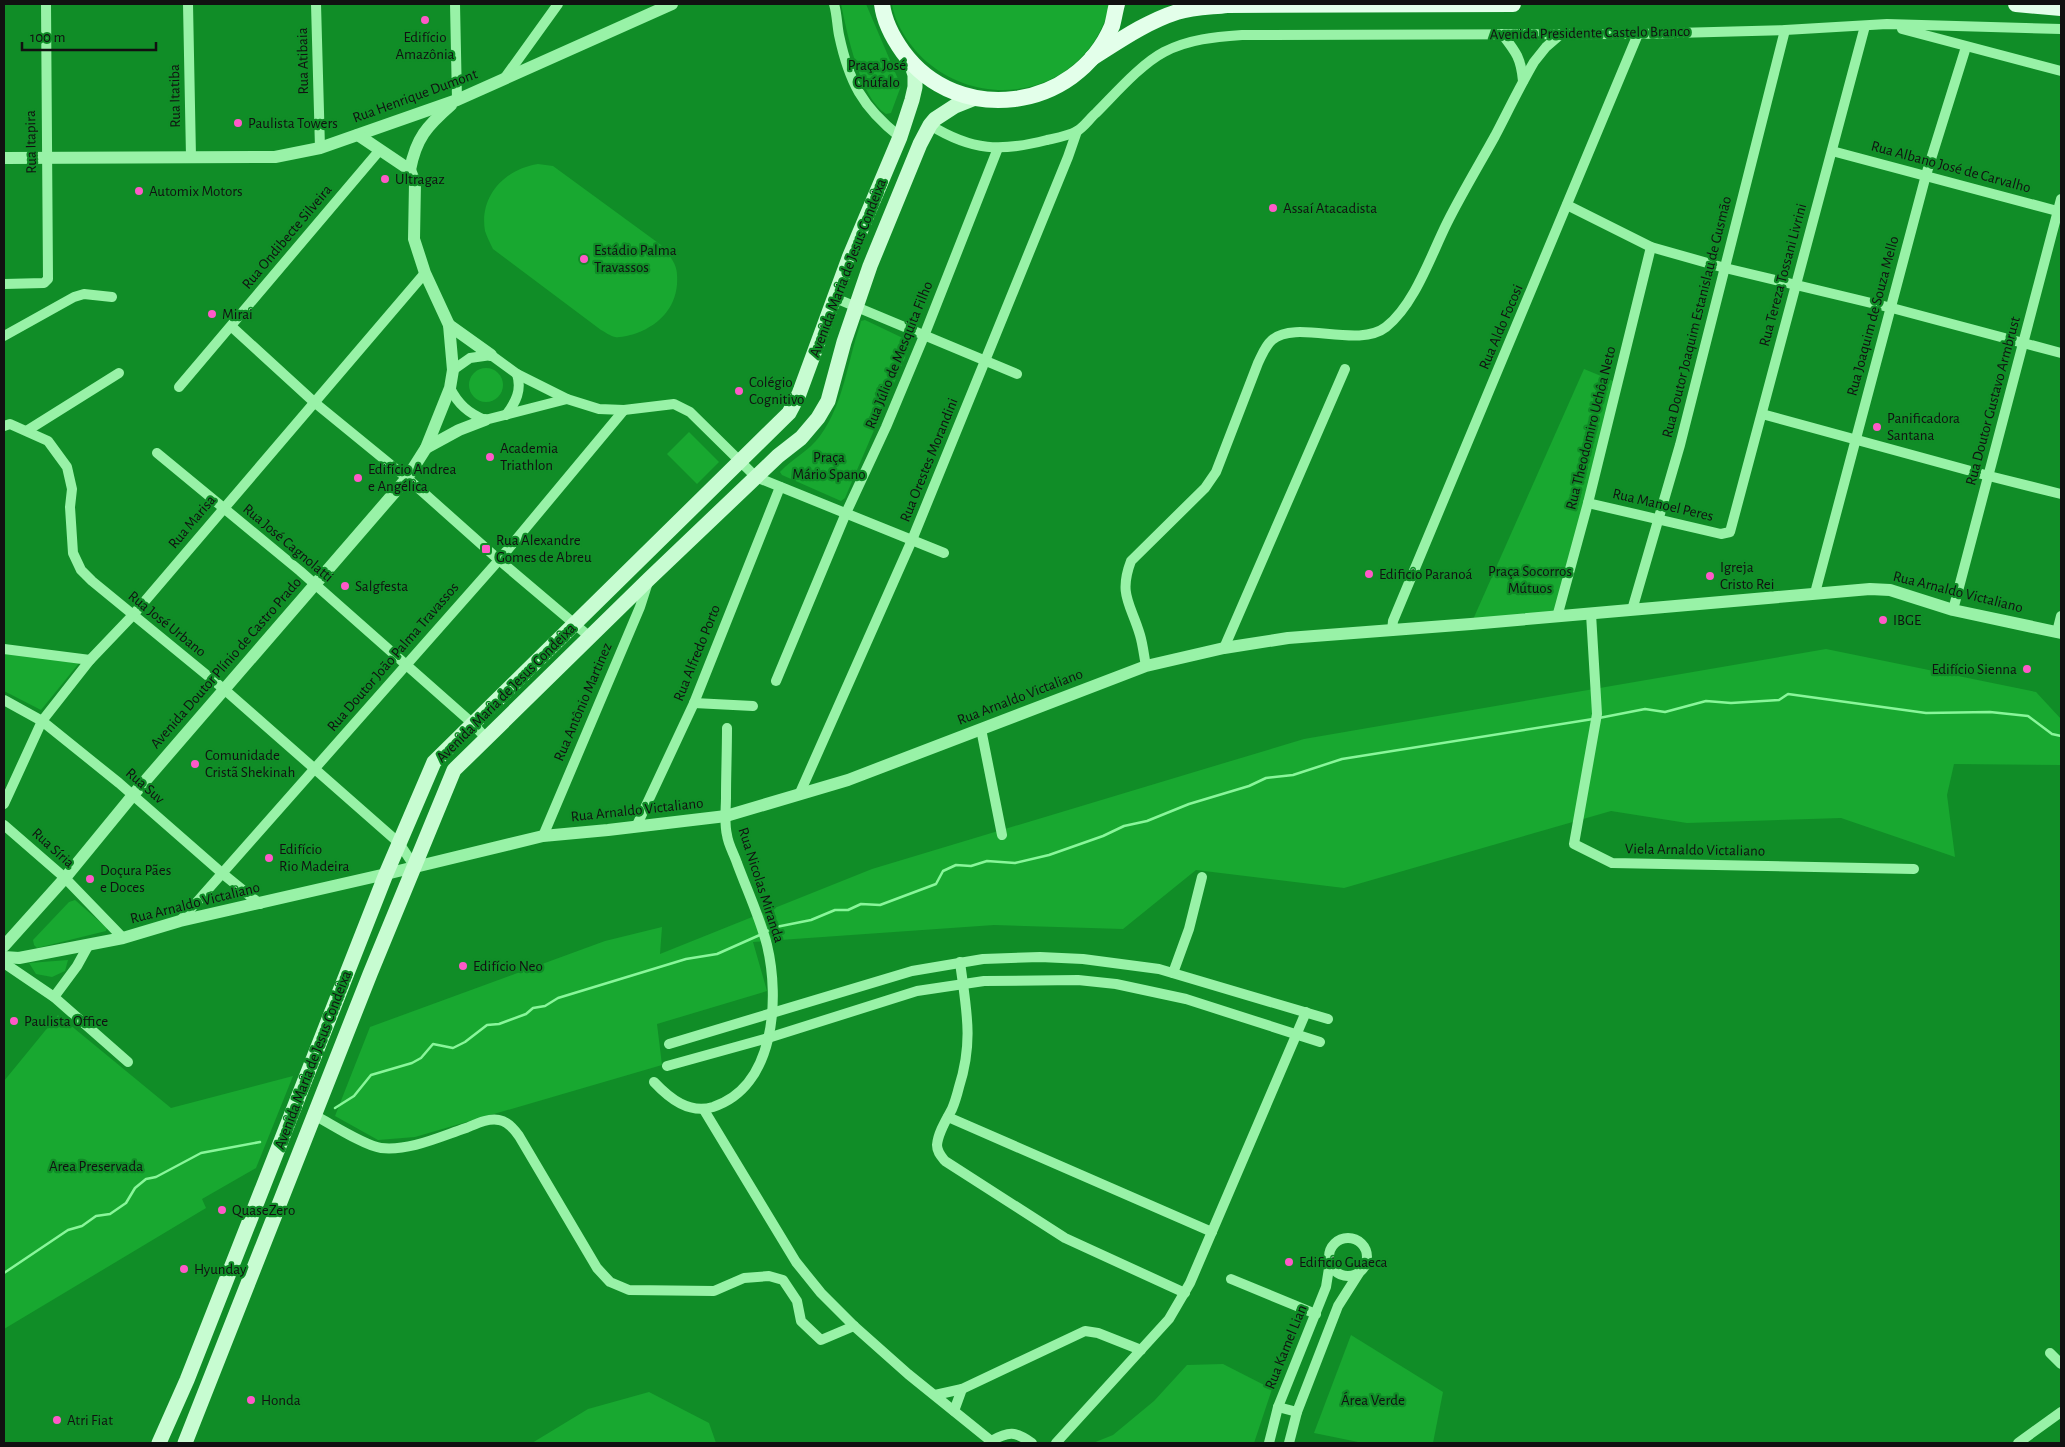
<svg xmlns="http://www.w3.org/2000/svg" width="2065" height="1447" font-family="'Alegreya Sans',sans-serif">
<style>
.green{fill:#18a830}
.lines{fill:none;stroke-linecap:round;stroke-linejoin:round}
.stream{stroke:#89f69a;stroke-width:2.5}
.minor{stroke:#98f2a7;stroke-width:10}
.tertiary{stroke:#98f2a7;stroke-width:12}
.secondary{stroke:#c7fcd1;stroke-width:15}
.primary{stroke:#e3ffea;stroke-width:16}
.poi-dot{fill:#ff59c8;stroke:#108d27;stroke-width:2}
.labels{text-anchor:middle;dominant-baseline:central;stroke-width:4.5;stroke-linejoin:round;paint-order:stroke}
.street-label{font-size:15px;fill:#111;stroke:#108d27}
.poi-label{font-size:15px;fill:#111;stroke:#108d27;text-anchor:start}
.park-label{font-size:15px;fill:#111;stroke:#108d27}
</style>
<rect width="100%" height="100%" fill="#108d27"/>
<g class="green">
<path d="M 841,4 L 866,4 L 901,86 L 891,113 L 886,114 C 860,98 847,33 841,4 Z"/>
<path d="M 892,4 L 1111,4 C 1105,21 1099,37 1087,51 C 1046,100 974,102 927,62 C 911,48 895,25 892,4 Z"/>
<path d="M 538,164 L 553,166 L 661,245 C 668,254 677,263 677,275 C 679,303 663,323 637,333 C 631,335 621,338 615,337 C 610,336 605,332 601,330 L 493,249 C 490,243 487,237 485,231 C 479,196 505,169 538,164 Z"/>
<path d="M 865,320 L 907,340 L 910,346 L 845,498 L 841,501 L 782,475 L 780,472 C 792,459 809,451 820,436 C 844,403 847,363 860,325 L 861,321 Z"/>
<circle cx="486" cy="385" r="17"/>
<polygon points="1584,369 1618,383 1557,617 1471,624"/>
<polygon points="689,432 719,462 697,484 667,454"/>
<polygon points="1826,649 2036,692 2061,719 2061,765 1954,764 1947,795 1955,857 1841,818 1687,823 1611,811 1344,888 1196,870 1123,929 994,925 753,942 767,991 657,1024 662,1065 415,1137 378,1140 335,1116 370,1027 605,941 662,927 660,954 872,869 1304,739"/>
<polygon points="4,651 80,662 41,710 4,691"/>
<polygon points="75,900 107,928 106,931 37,948 34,945 33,940 69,902"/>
<polygon points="68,960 65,971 52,977 36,974 29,963"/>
<polygon points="58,1015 171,1108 293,1076 256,1168 202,1199 206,1208 4,1329 4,1081"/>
<polygon points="1351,1335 1443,1392 1433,1443 1363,1443 1314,1433"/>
<polygon points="1223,1364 1272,1389 1254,1443 1093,1443 1113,1435 1154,1401 1187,1365"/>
<polygon points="649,1392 709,1423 716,1443 532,1443 588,1409"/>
</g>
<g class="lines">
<g class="stream">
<polyline points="1599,718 1645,709 1665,712 1706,701 1731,703 1779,700 1788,694 1926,713 1990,712 2028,716 2052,734 2061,736"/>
<polyline points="767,931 776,927 811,920 835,910 848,910 861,904 880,905 936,884 943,871 956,865 971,866 987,861 1015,863 1049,855 1103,836 1124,826 1147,821 1189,804 1249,786 1266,778 1293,775 1342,759 1593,719"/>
<polyline points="335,1108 354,1096 371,1075 412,1063 421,1058 433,1044 453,1048 465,1042 487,1025 499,1024 526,1014 533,1008 545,1006 558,998 686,959 717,954 762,934"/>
<polyline points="4,1273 68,1230 82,1226 96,1216 110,1214 126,1203 135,1188 146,1179 156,1177 201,1153 260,1142"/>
</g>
<g class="minor">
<polyline points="188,4 191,157"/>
<polyline points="316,4 320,148"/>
<polyline points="455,4 457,100"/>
<path d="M 834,4 C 837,14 837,25 839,35 C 849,82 862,107 900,137"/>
<polyline points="1902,29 2061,71"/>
<path d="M 1502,34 C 1516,52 1521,58 1523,81"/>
<polyline points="504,79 558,4"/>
<path d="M 930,125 C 972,151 1001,152 1047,140 C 1056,138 1068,136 1077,131 C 1084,127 1090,118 1096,113 C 1115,94 1141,64 1164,52 C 1189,39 1215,37 1242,35 L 1638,34 L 1785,30 L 1887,24 L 2061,29"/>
<polyline points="1832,151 2061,212"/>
<polyline points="1567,205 1651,247 1725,268 1892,308 2061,353"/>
<polyline points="4,284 44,283 48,279 46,4"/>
<polyline points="835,298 1017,374"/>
<polyline points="232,327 314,402 407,478 499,560 590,637"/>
<polyline points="4,336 74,297 84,294 112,297"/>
<polyline points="453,370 470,358 491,355 517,374 567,399 599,409 624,410 674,404 690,412 756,477 944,553"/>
<polyline points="179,387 379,151"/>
<path d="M 450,388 C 458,404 468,413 485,420 L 567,399"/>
<polyline points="1762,414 1989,476 2061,494"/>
<path d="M 506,415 C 516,402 522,390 517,374"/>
<polyline points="4,426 10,424 48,441 67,467 72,489 70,507 73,553 81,570 92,581 225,690 399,843 415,867"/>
<polyline points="28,430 119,373"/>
<polyline points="157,453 300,571 472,723 486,738"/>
<polyline points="1588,503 1721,534 1730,532 1865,26"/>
<polyline points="1815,593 1926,175 1966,47"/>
<polyline points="1632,610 1680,445 1785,30"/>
<polyline points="1953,610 2061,199"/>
<polyline points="1591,614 1597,714 1574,844 1612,863 1914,869"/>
<polyline points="1557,617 1588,503 1651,247"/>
<polyline points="1392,631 1393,621 1638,34"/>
<polyline points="2057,632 2061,616"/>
<polyline points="1224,648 1345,369"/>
<polyline points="4,649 90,660"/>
<path d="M 1146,666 C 1144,656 1143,645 1140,635 C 1131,604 1118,595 1131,561 L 1205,488 L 1216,472 L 1258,363 C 1262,355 1265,346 1272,340 C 1296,319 1358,349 1386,327 C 1415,304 1431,255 1447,223 C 1462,193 1479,165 1495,136 C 1508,111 1520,86 1534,62 L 1546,47 L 1561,34"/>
<polyline points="776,681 846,513 886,427 924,336 998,148"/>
<polyline points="4,700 42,721 119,783 223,874 260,904"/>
<polyline points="694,703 753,706"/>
<polyline points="981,729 1002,835"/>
<polyline points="799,795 912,540 1068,157 1077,131"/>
<polyline points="4,804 42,721 90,660 133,615 425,273"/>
<polyline points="4,825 65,878 123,938"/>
<polyline points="636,827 694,703 780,487"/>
<polyline points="543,836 640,607 648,582"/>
<polyline points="180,921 499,560 624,410"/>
<path d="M 960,962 C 966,1009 974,1040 959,1087 C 957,1095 955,1102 952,1109 C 946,1120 938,1133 937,1145 C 937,1152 941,1156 945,1161 L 1065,1238 L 1185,1293"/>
<polyline points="4,963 54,997 128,1062"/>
<polyline points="1173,973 1189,929 1202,877"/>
<polyline points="54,997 77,966 88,946"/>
<polyline points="669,1044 912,971 983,959 1040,957 1083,959 1159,969 1328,1019"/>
<polyline points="667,1066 768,1038 917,991 984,981 1078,980 1116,984 1186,999 1320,1042"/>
<path d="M 654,1082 C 670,1099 689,1114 713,1107 C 775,1087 780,999 767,945 C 760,918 747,890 737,863 C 734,854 728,844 727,835 C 724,823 726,809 726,797 C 726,774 727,751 727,728"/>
<polyline points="704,1110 796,1262 821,1293 854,1326 908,1374 991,1441"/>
<path d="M 316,1116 C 331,1124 365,1146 381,1148 C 410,1151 439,1137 466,1128 C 476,1124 487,1118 499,1120 C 507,1121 514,1129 519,1136 L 597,1268 L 610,1282 L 629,1290 L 714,1291 L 744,1278 L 769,1276 L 783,1280 L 797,1301 L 801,1321 L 821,1340 L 854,1326"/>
<polyline points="948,1117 1212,1232"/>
<circle cx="1348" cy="1257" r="19"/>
<polyline points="1231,1279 1316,1314"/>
<polyline points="2050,1353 2061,1364"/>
<polyline points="935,1395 962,1389 1085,1331 1098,1333 1141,1350"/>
<polyline points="1278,1407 1297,1412"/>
<polyline points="954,1411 962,1389"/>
<path d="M 991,1441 C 1009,1431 1015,1431 1032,1443"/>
<polyline points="1056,1443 1169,1319 1190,1283 1306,1012"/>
<polyline points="1269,1443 1278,1407 1326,1287 1330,1262"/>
<polyline points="1289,1443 1297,1412 1338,1306 1359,1273"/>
<polyline points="2018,1443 2061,1412"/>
</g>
<g class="tertiary">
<polyline points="4,158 275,157 320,148 457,100 672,4"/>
<path d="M 410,170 C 416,138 427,126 451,105"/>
<polyline points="449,325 491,355"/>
<polyline points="426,448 459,430 485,420"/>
<polyline points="4,946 65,878 133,795 407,478 426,448 450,388 453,370 449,325 425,273 414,239 415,183 410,170 358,135"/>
<polyline points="4,957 19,958 123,938 180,921 386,874 543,836 608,830 726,816 848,780 1146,666 1224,648 1288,638 1471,624 1870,589 1890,590 1953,610 2061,633"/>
</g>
<g class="secondary">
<polyline points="159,1443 187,1380 386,874 434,762 789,413 799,394 849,258 900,137 912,100 915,87 915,75 911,63"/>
<polyline points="185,1443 370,974 454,770 649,579 778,456 801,438 818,418 828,401 844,342 870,266 920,144 930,125 935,119 955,106 975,98"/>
</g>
<g class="primary">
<path d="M 882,4 C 884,21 893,38 903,52 C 958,127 1076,111 1112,26 C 1114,19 1115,11 1117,4"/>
<polyline points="2016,4 2061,8"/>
<path d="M 1092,58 C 1119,41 1146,22 1177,12 C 1193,7 1210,7 1227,5 L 1513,4"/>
</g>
</g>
<g class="poi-dot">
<circle cx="425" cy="20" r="5"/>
<circle cx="238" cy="123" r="5"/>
<circle cx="385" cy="179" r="5"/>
<circle cx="139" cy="191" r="5"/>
<circle cx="1273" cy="208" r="5"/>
<circle cx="584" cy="259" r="5"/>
<circle cx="212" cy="314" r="5"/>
<circle cx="739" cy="391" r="5"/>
<circle cx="1877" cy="427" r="5"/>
<circle cx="490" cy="457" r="5"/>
<circle cx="358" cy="478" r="5"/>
<rect x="481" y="544" width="10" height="10" rx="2.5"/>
<circle cx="1369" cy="574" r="5"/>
<circle cx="1710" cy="576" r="5"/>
<circle cx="345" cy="586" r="5"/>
<circle cx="1883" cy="620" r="5"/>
<circle cx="2027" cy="669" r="5"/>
<circle cx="195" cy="764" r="5"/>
<circle cx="269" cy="858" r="5"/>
<circle cx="90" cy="879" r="5"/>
<circle cx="463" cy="966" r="5"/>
<circle cx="14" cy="1021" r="5"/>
<circle cx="222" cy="1210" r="5"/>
<circle cx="1289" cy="1262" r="5"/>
<circle cx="184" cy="1269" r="5"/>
<circle cx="251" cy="1400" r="5"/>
<circle cx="57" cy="1420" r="5"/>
</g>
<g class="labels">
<g class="street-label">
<text transform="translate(1590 33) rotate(-1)">Avenida Presidente Castelo Branco</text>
<text transform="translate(303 61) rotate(-91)">Rua Atibaia</text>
<text transform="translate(175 96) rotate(-91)">Rua Itatiba</text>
<text transform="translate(415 96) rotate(-20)">Rua Henrique Dumont</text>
<text transform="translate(31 142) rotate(-91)">Rua Itapira</text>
<text transform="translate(1951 167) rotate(15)">Rua Albano José de Carvalho</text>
<text transform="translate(287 237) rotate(-50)">Rua Ondibecte Silveira</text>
<text transform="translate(848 268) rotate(-69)">Avenida Maria de Jesus Condeixa</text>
<text transform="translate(1783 275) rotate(-75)">Rua Tereza Tossani Livrini</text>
<text transform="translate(1873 316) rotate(-75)">Rua Joaquim de Souza Mello</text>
<text transform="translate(1697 317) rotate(-76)">Rua Doutor Joaquim Estanislau de Gusmão</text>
<text transform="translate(1501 327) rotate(-67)">Rua Aldo Focosi</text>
<text transform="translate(899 355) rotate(-68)">Rua Júlio de Mesquita Filho</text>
<text transform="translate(1993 401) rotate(-75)">Rua Doutor Gustavo Armbrust</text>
<text transform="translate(1591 428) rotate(-76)">Rua Theodomiro Uchôa Neto</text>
<text transform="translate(929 460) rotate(-68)">Rua Orestes Morandini</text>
<text transform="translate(1663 505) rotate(13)">Rua Manoel Peres</text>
<text transform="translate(192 522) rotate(-50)">Rua Marisa</text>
<text transform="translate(288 543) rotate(40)">Rua José Cagnolatti</text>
<text transform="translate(1958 592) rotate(14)">Rua Arnaldo Victaliano</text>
<text transform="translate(167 624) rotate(39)">Rua José Urbano</text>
<text transform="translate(697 653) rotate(-68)">Rua Alfredo Porto</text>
<text transform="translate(393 657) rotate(-49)">Rua Doutor João Palma Travassos</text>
<text transform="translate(226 663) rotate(-49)">Avenida Doutor Plínio de Castro Prado</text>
<text transform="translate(506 693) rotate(-45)">Avenida Maria de Jesus Condeixa</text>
<text transform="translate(1020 697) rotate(-21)">Rua Arnaldo Victaliano</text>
<text transform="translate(583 702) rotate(-67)">Rua Antônio Martinez</text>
<text transform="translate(145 786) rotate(41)">Rua Suv</text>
<text transform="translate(637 810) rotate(-6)">Rua Arnaldo Victaliano</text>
<text transform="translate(53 848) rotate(42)">Rua Síria</text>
<text transform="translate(1695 850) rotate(1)">Viela Arnaldo Victaliano</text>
<text transform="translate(761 885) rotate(72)">Rua Nicolas Miranda</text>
<text transform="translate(195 903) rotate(-14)">Rua Arnaldo Victaliano</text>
<text transform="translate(313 1060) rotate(-69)">Avenida Maria de Jesus Condeixa</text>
<text transform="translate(1286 1347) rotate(-68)">Rua Kamel Lian</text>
</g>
<g class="poi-label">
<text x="425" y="37" text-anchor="middle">Edifício<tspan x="425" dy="17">Amazônia</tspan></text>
<text x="248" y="123">Paulista Towers</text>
<text x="395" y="179">Ultragaz</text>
<text x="149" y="191">Automix Motors</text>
<text x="1283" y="208">Assaí Atacadista</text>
<text x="594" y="250">Estádio Palma<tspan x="594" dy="17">Travassos</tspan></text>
<text x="222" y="314">Mirai</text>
<text x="749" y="382">Colégio<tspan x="749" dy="17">Cognitivo</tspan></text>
<text x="1887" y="418">Panificadora<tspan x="1887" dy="17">Santana</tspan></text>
<text x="500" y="448">Academia<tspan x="500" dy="17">Triathlon</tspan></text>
<text x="368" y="469">Edifício Andrea<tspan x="368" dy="17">e Angélica</tspan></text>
<text x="496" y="540">Rua Alexandre<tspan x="496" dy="17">Gomes de Abreu</tspan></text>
<text x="1720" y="567">Igreja<tspan x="1720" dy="17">Cristo Rei</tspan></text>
<text x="1379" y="574">Edificio Paranoá</text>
<text x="355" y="586">Salgfesta</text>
<text x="1893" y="620">IBGE</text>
<text x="2017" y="669" text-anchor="end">Edifício Sienna</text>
<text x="205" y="755">Comunidade<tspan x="205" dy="17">Cristã Shekinah</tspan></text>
<text x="279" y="849">Edifício<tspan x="279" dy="17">Rio Madeira</tspan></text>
<text x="100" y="870">Doçura Pães<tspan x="100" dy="17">e Doces</tspan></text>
<text x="473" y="966">Edifício Neo</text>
<text x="24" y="1021">Paulista Office</text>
<text x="232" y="1210">QuaseZero</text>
<text x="1299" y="1262">Edificio Guaeca</text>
<text x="194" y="1269">Hyunday</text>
<text x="261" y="1400">Honda</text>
<text x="67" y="1420">Atri Fiat</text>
</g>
<g class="park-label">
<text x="877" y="65">Praça José<tspan x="877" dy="17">Chúfalo</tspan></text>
<text x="829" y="457">Praça<tspan x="829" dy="17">Mário Spano</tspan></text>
<text x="1530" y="571">Praça Socorros<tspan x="1530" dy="17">Mútuos</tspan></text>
<text x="96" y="1166">Area Preservada</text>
<text x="1373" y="1400">Área Verde</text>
</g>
</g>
<rect width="2065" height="1447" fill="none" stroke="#111111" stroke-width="10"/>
<path d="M22 42v8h134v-8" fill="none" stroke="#111111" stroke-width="2.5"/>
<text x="30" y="42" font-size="15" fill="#111111" stroke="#108d27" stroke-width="4" paint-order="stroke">100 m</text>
</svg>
